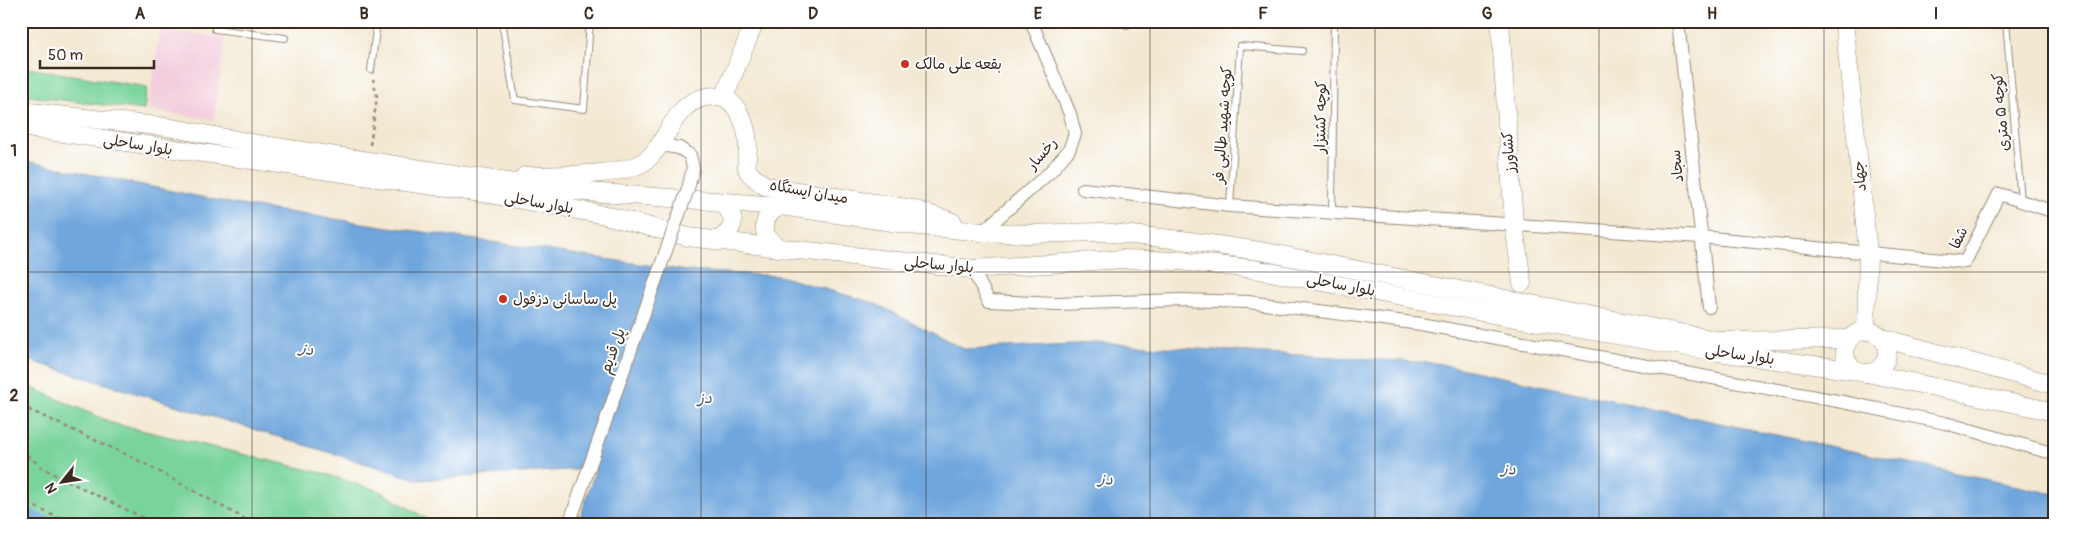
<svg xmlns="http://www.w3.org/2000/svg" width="2076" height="545" font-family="Pangolin,'Playpen Sans Arabic',sans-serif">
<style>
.built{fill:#f3cfde}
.green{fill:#79d49b;stroke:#5a7f5c}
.water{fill:#6ea6dd;stroke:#54687e}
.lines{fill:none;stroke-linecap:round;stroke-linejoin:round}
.canal{stroke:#6ea6dd;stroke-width:16}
.lane-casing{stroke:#978978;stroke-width:8}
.street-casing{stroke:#978978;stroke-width:14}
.secondary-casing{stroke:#978978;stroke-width:19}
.path{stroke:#978978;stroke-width:2.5;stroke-dasharray:4 4;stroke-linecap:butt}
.lane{stroke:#fff;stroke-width:6}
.street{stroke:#fff;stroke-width:12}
.secondary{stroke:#fff;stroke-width:18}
.street-bridge-casing{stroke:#978978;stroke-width:14;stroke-linecap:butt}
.street-bridge{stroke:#fff;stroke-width:12}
.grid{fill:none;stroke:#3b2a1e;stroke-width:1;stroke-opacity:0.55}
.poi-dot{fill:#c8321e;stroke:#fff;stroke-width:2}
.labels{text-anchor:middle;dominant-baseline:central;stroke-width:4;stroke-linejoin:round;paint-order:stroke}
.poi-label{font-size:15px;fill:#3b2a1e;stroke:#fff;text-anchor:start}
.street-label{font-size:15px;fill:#3b2a1e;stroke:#fff}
.water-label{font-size:16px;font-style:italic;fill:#4f5c6a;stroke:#fff}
.neatline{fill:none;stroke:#3b2a1e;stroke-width:2}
.grid-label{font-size:16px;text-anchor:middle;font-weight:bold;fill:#3b2a1e}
</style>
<rect width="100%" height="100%" fill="#fff"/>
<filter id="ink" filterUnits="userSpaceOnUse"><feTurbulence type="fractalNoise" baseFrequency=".02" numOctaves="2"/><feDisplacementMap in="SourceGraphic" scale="10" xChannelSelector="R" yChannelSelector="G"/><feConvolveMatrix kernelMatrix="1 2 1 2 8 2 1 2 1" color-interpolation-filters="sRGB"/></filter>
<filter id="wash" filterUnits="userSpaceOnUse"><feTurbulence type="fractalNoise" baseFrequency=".0096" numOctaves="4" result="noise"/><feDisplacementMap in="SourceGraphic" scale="20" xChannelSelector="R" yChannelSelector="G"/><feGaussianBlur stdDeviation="1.12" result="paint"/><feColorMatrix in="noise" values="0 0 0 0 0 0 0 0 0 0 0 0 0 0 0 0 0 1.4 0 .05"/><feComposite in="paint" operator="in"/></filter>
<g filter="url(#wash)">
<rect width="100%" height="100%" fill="#f3e8d2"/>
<polygon class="built" points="160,29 225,38 214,120 148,110"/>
<g class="green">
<polygon points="21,67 147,87 144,110 21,95"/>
<polygon points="21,383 115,424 322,473 379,491 436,524 21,524"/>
</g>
<polygon class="water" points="21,160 240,205 687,271 779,276 874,303 964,349 1096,343 1436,363 2055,494 2055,524 578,524 596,468 419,480 21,358"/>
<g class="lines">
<polyline class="canal" points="21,514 46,524"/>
</g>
</g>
<g filter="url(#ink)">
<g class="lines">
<defs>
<g id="lane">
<polyline points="217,21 215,29 285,38"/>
<polyline points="502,21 515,100 584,109 590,21"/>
<polyline points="1116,21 1127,25 1135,21"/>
<polyline points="2006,21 2021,201"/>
<polyline points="371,70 377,21"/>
<polyline points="1230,206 1240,46 1302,51"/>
<polyline points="1332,212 1334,21"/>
</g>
<g id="street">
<polyline points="1678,21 1709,307"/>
<polyline points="660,145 679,148 690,155 693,168 688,189"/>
<polyline points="1083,189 1230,206 1701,237 1965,262 1999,194 2055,212"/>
<polyline points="982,232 1050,172 1069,150 1075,134 1070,114 1031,21"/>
<polyline points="972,269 989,301 1056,304 1180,300 1248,302 1421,324 1848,403 1945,423 2055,454"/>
</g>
<g id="secondary">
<polyline points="1500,21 1514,224 1522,283"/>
<polyline points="1844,21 1868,252 1866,331"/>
<polyline points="724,97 755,21"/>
<polyline points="21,111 167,127 263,145 560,190 781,206 920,226 982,232 1027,234 1101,232 1182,240 1260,251 1721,341 1849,339"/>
<polyline points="21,127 489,194 605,215 688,237 780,248 972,269 1123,259 1179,261 1254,269 1497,315 1718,352 1857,371"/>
<path d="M 525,176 C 553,175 624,177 645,161 C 670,142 671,104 706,97 C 711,96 720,96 725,98 C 741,107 748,130 748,148 C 748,155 744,163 748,171 C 751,177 760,181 765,186 L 913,209 L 953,222"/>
<path d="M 717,241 C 738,228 738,214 717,201"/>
<path d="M 780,248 C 759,237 760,215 781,206"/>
<circle cx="1866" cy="352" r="21"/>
<polyline points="1882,338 2055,385"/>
<polyline points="1867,373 2055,412"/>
</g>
</defs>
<use href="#lane" class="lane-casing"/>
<use href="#street" class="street-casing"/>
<use href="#secondary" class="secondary-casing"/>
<g class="path">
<polyline points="370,145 377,97 373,79"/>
<polyline points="21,406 136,459 254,524"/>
<polyline points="21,450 40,466 59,477 156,524"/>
<polyline points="21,500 71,524"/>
<path d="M 324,524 C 343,521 360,520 380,524"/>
</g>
<use href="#lane" class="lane"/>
<use href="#street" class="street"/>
<use href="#secondary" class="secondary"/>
<defs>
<polyline id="street-bridge" points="569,524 688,189"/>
</defs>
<use href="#street-bridge" class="street-bridge-casing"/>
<use href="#street-bridge" class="street-bridge"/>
</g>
</g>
<path class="grid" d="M 252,21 L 252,524M 477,21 L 477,524M 701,21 L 701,524M 926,21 L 926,524M 1150,21 L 1150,524M 1375,21 L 1375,524M 1599,21 L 1599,524M 1824,21 L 1824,524M 21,272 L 2055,272"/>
<g class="poi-dot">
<circle cx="905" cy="64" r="5"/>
<circle cx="503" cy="299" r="5"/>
</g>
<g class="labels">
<g class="poi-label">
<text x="915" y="64">بقعه علی مالک</text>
<text x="513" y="299">پل ساسانی دزفول</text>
</g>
<g class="street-label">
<text transform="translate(2001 112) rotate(-95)">کوچه ۵ متری</text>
<text transform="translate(1321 117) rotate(-89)">کوچه کشتزار</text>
<text transform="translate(1223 125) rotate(-86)">کوچه شهید طالبی فر</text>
<text transform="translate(138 145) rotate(9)">بلوار ساحلی</text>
<text transform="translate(1509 152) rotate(-94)">کشاورز</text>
<text transform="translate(1042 154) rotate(-49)">رخسار</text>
<text transform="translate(1677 166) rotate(-96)">سجاد</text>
<text transform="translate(1860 176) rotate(-96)">جهاد</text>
<text transform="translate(809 192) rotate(10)">میدان ایستگاه</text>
<text transform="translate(539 203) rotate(10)">بلوار ساحلی</text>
<text transform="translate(1959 238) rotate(-64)">شفا</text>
<text transform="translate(939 265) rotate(5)">بلوار ساحلی</text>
<text transform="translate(1341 285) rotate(11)">بلوار ساحلی</text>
<text transform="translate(613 351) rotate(-70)">پل قدیم</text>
<text transform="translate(1740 355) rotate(8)">بلوار ساحلی</text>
</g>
<g class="water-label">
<text transform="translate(307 349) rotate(13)">دز</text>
<text x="705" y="398">دز</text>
<text transform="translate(1509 469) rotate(6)">دز</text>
<text transform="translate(1106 479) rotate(6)">دز</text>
</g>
</g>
<rect width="2076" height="545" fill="none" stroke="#fff" stroke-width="55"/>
<g transform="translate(62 482) rotate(240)" stroke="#ffffff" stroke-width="4" paint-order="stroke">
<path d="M0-4L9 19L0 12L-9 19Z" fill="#3b2a1e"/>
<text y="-8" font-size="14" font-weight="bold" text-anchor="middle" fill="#3b2a1e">N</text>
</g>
<path d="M40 60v8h114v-8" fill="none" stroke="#3b2a1e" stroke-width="2.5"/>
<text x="48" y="60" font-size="15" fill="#3b2a1e" stroke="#ffffff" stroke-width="4" paint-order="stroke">50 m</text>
<rect x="28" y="28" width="2020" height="490" class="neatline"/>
<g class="grid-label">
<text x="140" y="19">A</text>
<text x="364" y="19">B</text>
<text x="589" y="19">C</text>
<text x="813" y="19">D</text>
<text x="1038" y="19">E</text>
<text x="1263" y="19">F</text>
<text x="1487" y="19">G</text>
<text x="1712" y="19">H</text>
<text x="1936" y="19">I</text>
<text x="14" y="156">1</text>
<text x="14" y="401">2</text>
</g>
</svg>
